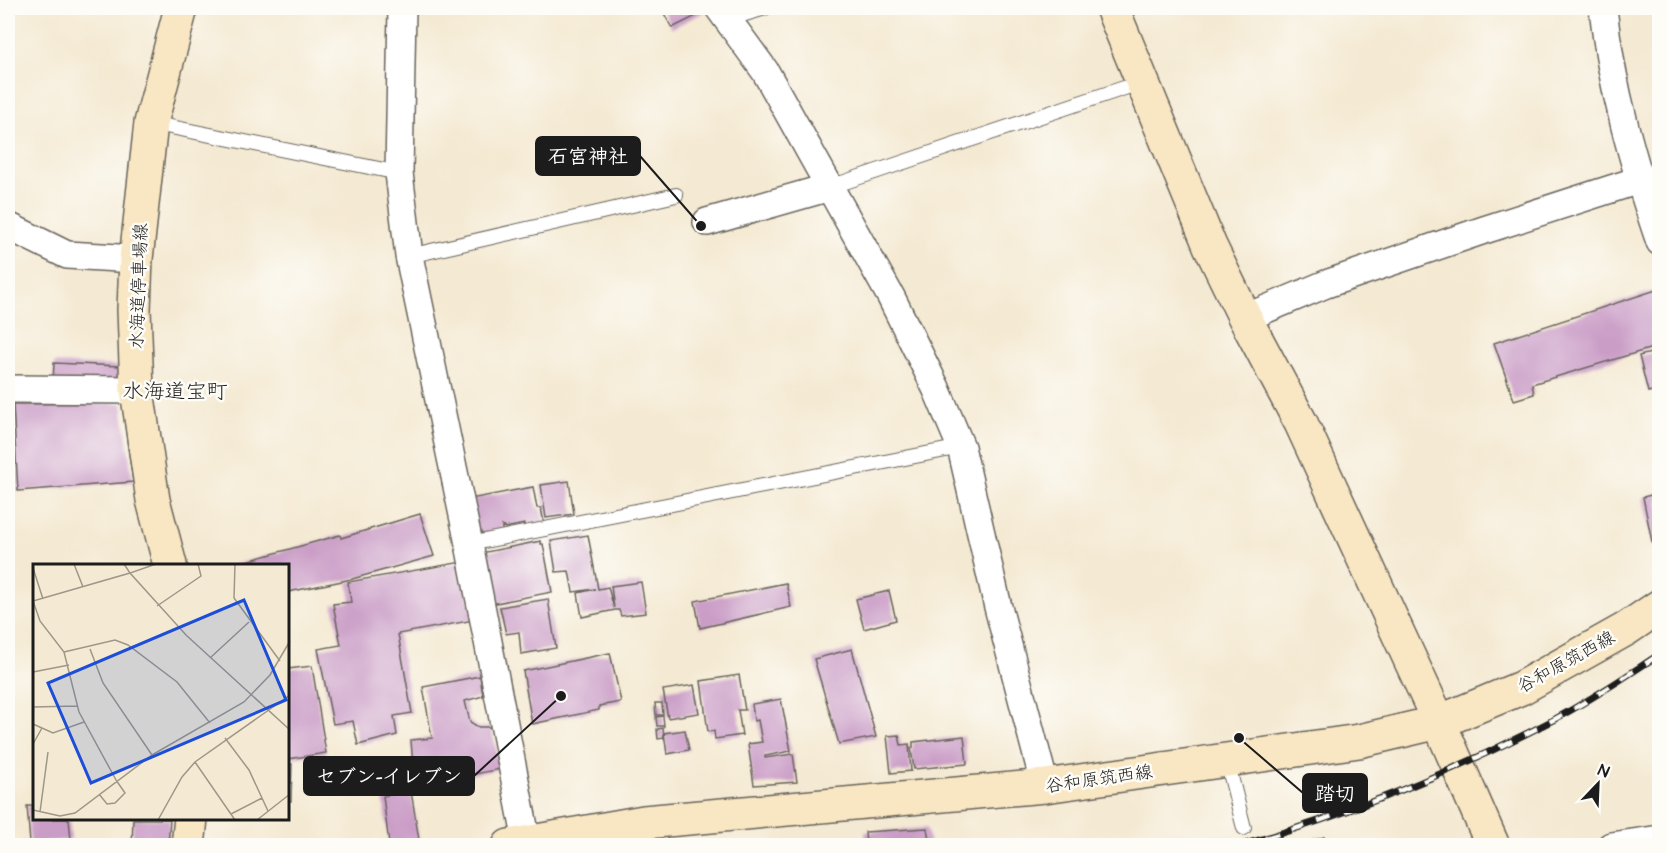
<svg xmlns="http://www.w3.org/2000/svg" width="1667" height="853" font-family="'Architects Daughter','Klee One',sans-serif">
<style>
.building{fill:#ca9dc7}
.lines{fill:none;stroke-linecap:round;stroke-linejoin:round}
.lane-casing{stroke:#68645c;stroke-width:16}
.street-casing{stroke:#68645c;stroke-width:30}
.secondary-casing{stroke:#68645c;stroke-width:36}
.lane{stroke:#fff;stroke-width:14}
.street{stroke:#fff;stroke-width:27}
.secondary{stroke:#f9e7c3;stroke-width:33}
.rail-casing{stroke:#1c1c1c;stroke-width:7}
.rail{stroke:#fdfcf7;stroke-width:4.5;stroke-dasharray:14;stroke-linecap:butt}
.labels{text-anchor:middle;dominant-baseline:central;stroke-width:5;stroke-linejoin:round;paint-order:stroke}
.street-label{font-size:18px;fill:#1c1c1c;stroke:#fdfcf7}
.quarter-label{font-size:21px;fill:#1c1c1c;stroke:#fdfcf7}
.inset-road{fill:none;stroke:#9e9789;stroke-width:1.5}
.view{fill:#1d4ed8;fill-opacity:0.15;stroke:#1d4ed8;stroke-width:3}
.inset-edge{fill:none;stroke:#1c1c1c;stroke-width:3}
.leader{fill:none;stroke:#1c1c1c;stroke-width:2}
.callout-dot{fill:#1c1c1c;stroke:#fdfcf7;stroke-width:2}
.callout{fill:#1c1c1c;stroke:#1c1c1c;stroke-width:2}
.callout-label{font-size:20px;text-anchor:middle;font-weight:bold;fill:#fff}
</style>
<rect width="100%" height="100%" fill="#fdfcf7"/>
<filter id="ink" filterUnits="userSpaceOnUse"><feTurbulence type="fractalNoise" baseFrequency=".0167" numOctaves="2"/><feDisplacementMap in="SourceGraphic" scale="12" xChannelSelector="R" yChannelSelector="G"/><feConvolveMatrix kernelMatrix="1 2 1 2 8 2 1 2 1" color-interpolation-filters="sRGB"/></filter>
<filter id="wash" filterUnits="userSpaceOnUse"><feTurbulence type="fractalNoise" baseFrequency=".008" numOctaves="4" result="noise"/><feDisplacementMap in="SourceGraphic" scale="24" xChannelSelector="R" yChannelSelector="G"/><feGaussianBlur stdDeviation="1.35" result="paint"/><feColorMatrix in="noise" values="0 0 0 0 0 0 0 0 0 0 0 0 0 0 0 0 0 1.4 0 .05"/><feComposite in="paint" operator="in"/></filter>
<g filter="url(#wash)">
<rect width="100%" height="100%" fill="#f4e9d2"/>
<g id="blocks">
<g class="building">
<polygon points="661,8 706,8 708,10 672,28"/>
<polygon points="1659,289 1659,346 1532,384 1534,394 1514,400 1494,343"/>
<polygon points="1659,351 1659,389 1648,392 1639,356"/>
<polygon points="54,363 120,366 120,385 53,382"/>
<polygon points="122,403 133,482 18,491 13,404"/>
<polygon points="569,481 574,514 546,518 541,485"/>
<polygon points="533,487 537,508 541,508 544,523 525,527 524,524 505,528 502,526 502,531 476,537 470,499"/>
<polygon points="1659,493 1659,541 1652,542 1643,497"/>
<polygon points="420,514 434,556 352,579 288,592 288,565 233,565 340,535 341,538"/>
<polygon points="588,535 598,589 608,587 614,608 611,586 641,582 646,613 621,616 619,610 615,610 582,617 578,593 595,589 573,592 569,571 556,572 551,541"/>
<polygon points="541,541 541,544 543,544 552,592 491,604 481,553"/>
<polygon points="462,562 474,620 398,634 412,713 394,716 397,735 358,745 353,721 333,724 318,649 341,645 333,604 351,602 348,582"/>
<polygon points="786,583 791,607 700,628 695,601"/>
<polygon points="889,591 896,620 864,629 856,599"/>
<polygon points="548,599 556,648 521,654 519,632 506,634 500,607"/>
<polygon points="852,649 876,737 839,744 814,659"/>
<polygon points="610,653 621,702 599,706 599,710 532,724 523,671"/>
<polygon points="312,666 326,753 288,759 288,669"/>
<polygon points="739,675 745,710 738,710 742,735 715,739 714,731 708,732 701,681"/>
<polygon points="480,676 483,696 465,701 470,722 478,727 491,727 501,769 427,783 424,778 414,779 411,740 432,738 423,687"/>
<polygon points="694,685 699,713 668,718 663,690"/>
<polygon points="781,699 791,751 765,756 765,758 793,754 797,782 754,785 748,744 762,742 758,720 754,721 752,704"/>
<polygon points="655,703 662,703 663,715 656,715"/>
<polygon points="663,716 664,726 657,726 656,717"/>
<polygon points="663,728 664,738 658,739 657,729"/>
<polygon points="685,730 689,750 667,754 664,733"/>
<polygon points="899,735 901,745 909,744 911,771 891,773 887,736"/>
<polygon points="964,736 967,764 914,769 911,748 913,748 913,742"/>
<polygon points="288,764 292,764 291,801 288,801"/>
<polygon points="411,791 419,840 389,844 383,796"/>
<polygon points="27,806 34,806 34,819 69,819 71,840 30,843"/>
<polygon points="133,819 170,819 168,846 132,846"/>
<polygon points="927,828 930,846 866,846 865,832"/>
<polygon points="1324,837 1326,846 1297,846 1297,845"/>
</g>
</g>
</g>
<g filter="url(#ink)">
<use href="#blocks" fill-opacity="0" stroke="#68645c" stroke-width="1.5"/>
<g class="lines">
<defs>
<g id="lane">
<polyline points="728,19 765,8"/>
<polyline points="151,123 399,173"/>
<polyline points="830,187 1142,82"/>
<polyline points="409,256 676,195"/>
<polyline points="469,544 961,447"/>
<polyline points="1227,761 1244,828"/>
</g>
<g id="street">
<polyline points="402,8 399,173 409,256 469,544 527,842"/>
<polyline points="719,8 765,71 891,297 936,388 961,447 998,607 1045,786"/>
<path d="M 1603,8 C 1611,87 1634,166 1660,242"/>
<polyline points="707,222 830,187"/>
<polyline points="8,226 67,255 136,259"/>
<polyline points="1245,318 1326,284 1484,230 1639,180"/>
<polyline points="8,389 137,390"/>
<polyline points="1611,846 1660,839"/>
</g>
<g id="secondary">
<polyline points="1112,8 1210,246 1245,318 1301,423 1439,722 1493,846"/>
<polyline points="170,565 153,500 137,390 134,310 136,259 151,123 181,8"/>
<polyline points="188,846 191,818"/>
<polyline points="509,846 644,822 1045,786 1359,741 1439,722 1521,688 1626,629 1660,606"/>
</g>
</defs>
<use href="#lane" class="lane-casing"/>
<use href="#street" class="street-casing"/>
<use href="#secondary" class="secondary-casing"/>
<use href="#lane" class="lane"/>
<use href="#street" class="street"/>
<use href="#secondary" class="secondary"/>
<defs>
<path id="rail" d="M 1238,846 C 1348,815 1454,772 1555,719 C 1591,700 1626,676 1660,654"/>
</defs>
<use href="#rail" class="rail-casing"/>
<use href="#rail" class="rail"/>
</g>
</g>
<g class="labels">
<g class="street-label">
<text transform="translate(139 286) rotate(-88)">水海道停車場線</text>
<text transform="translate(1566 662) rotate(-29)">谷和原筑西線</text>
<text transform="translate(1099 779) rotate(-8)">谷和原筑西線</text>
</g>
<g class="quarter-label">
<text x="175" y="391">水海道宝町</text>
</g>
</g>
<g transform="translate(33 564)">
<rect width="256" height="256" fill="#f4e9d2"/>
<path class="inset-road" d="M 41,0 L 50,23M 123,0 L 97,9 L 153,71 L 257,166M 202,0 L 201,34 L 247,97M 0,4 L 10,35M 124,42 L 168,12 L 165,0M 57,85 L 70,119 L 119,191M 31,88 L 82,76 L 95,81 L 144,118 L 177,159M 177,94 L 216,58M 0,108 L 36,101M 0,143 L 44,142M 0,160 L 20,169 L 51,158M 192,174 L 216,206 L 235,247M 0,180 L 9,164M 162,198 L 202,256M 83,216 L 46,148 L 31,88 L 7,57 L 0,37 L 97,9 L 91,0M 66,230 L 74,240 L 82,239 L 92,229 L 83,216M 0,246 L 27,252 L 42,249 L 119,191 L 211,138 L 237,111 L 257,77M 7,248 L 15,188M 198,250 L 229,234M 125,256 L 149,213 L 162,198 L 257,131M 224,256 L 257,230"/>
<path class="view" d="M 211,36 L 253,136 L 58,219 L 15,119 Z"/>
<rect width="256" height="256" class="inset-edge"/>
</g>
<path class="leader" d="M701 226L640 156M561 696L474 776M1239 738L1303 793"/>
<g class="callout-dot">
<circle cx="701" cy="226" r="6"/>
<circle cx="561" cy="696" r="6"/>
<circle cx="1239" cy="738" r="6"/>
</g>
<g class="callout">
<rect x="536" y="137" width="104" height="38" rx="6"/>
<rect x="304" y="757" width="170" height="38" rx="6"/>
<rect x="1303" y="774" width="64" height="38" rx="6"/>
</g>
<g class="callout-label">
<text x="588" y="163">石宮神社</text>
<text x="389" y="783">セブン-イレブン</text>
<text x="1335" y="800">踏切</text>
</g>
<rect width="1667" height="853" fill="none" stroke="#fdfcf7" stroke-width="30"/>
<g transform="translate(1598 784) rotate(23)" stroke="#fdfcf7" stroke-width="4.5" paint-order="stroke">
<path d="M0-4.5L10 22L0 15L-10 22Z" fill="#1c1c1c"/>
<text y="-9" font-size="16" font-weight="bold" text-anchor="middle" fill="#1c1c1c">N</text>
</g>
</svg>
